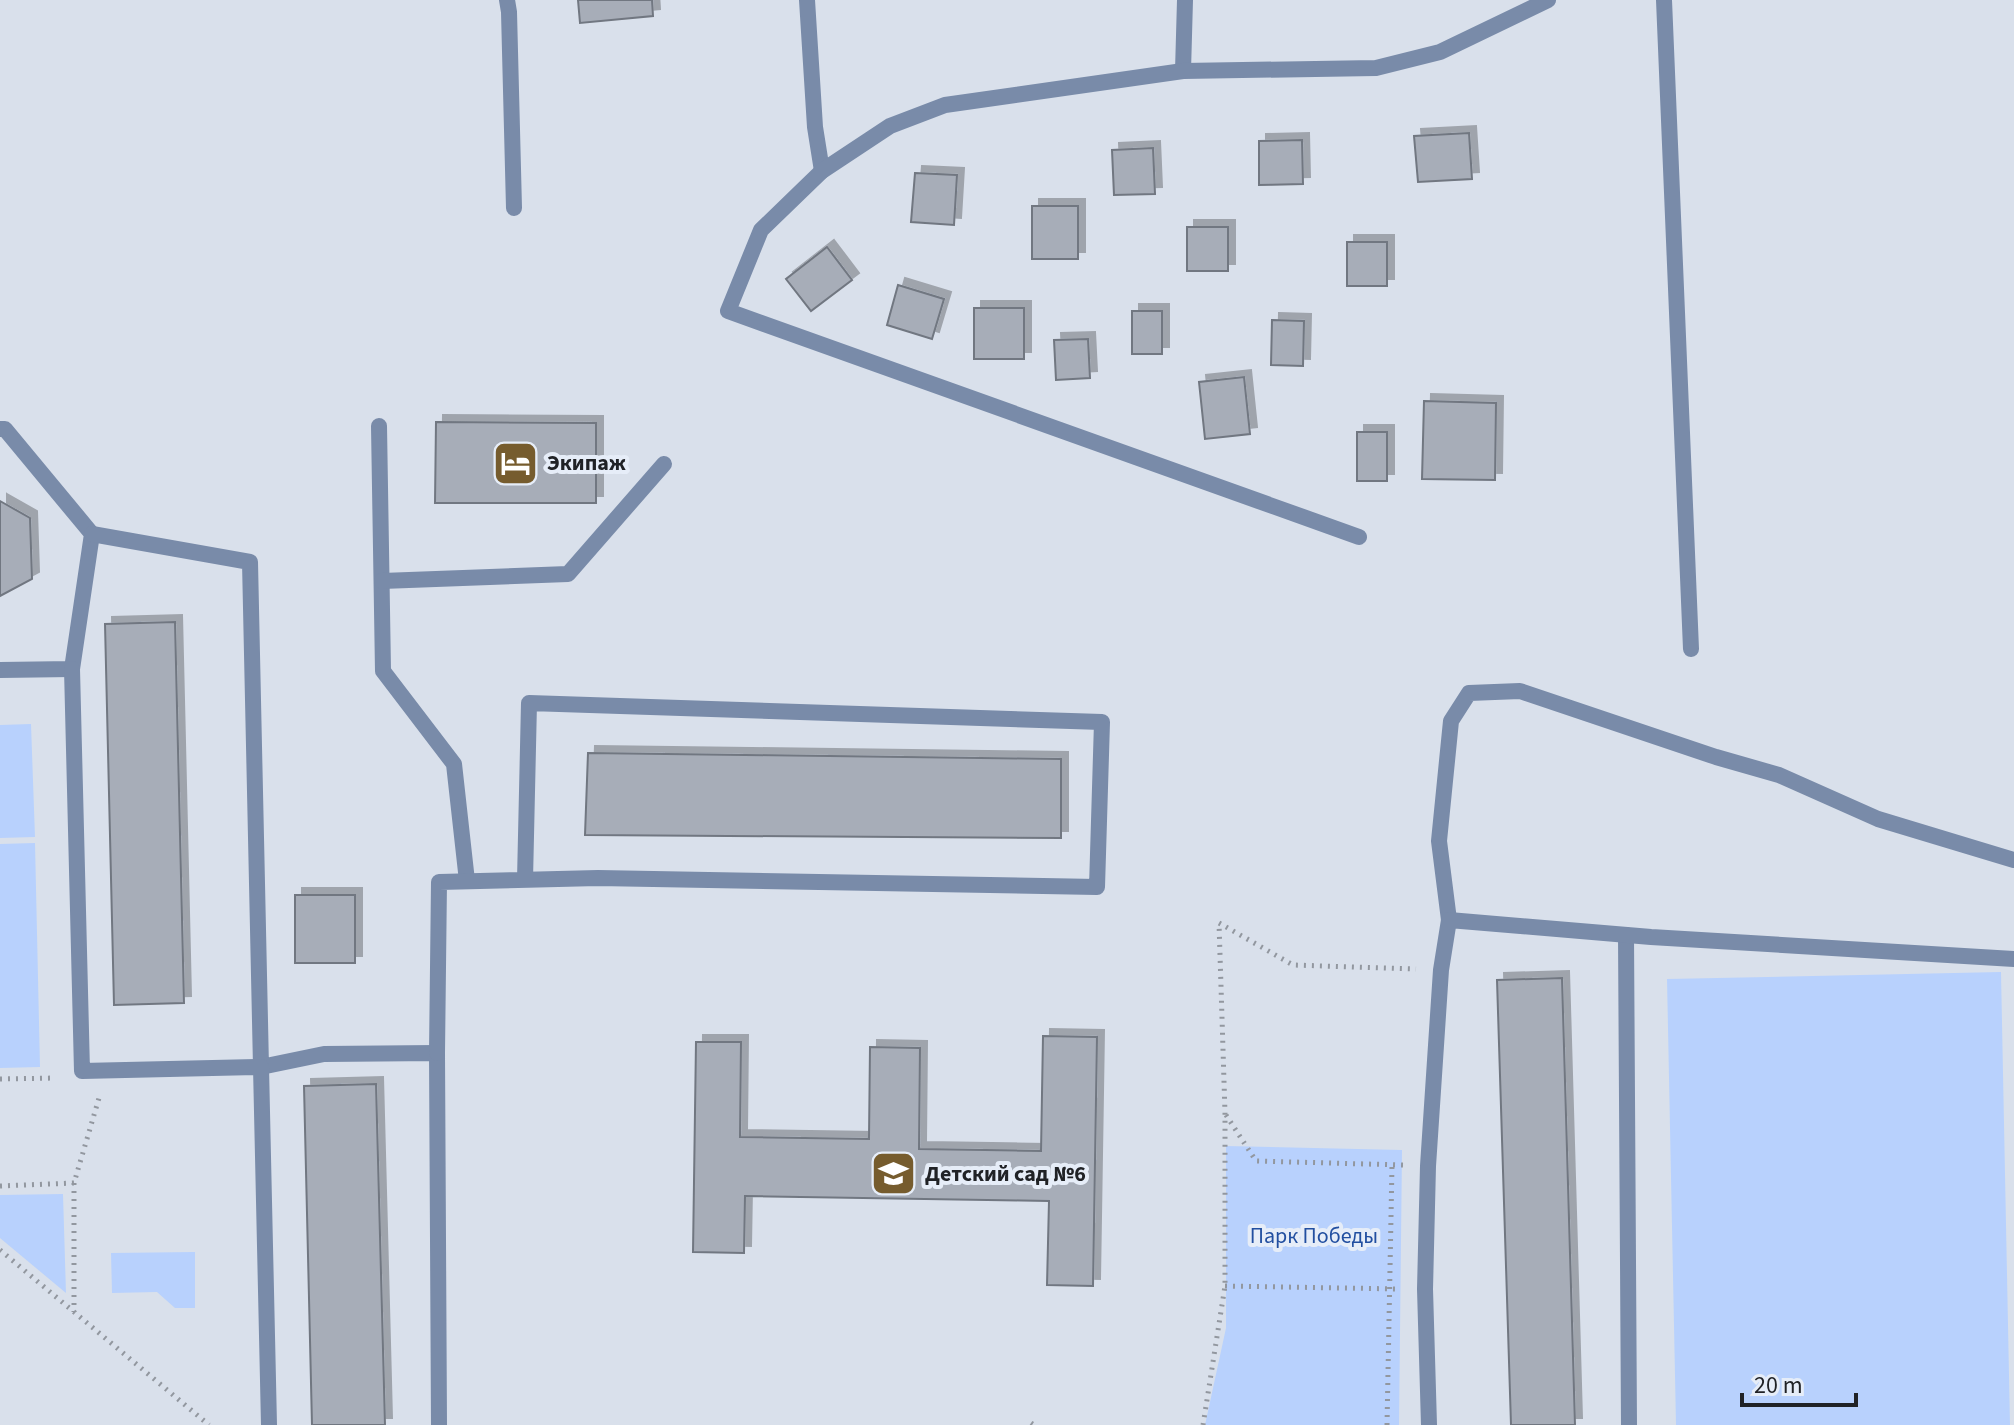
<svg xmlns="http://www.w3.org/2000/svg" width="2014" height="1425" font-family="'Source Sans 3',sans-serif">
<style>
.green{fill:#b8d1fd}
.building{fill:#a7adb8;stroke:#717781;stroke-width:2;filter:url(#shadow)}
.lines{fill:none;stroke-linecap:round;stroke-linejoin:round}
.path{stroke:#92979f;stroke-width:5;stroke-dasharray:2 6;stroke-linecap:butt}
.service{stroke:#798ba9;stroke-width:16}
.labels{text-anchor:middle;dominant-baseline:central;stroke-width:8;stroke-linejoin:round;paint-order:stroke}
.poi-label{font-size:22px;font-weight:bold;fill:#202226;stroke:#e6edf8;text-anchor:start}
.park-label{font-size:22px;fill:#224fa0;stroke:#e6edf8}
</style>
<defs>
<filter id="shadow"><feDropShadow dx="7" dy="-7" stdDeviation="0" flood-color="#0004"/></filter>
</defs>
<rect width="100%" height="100%" fill="#d9e0eb"/>
<g class="green">
<polygon points="31,724 35,837 0,838 0,725"/>
<polygon points="35,843 40,1067 0,1068 0,844"/>
<polygon points="2001,972 2010,1425 1676,1425 1667,979"/>
<polygon points="1226,1146 1402,1150 1399,1425 1205,1425 1226,1328"/>
<polygon points="63,1194 66,1293 0,1238 0,1195"/>
<polygon points="195,1252 195,1308 175,1308 157,1292 112,1293 111,1253"/>
</g>
<g class="building">
<polygon points="578,0 652,0 653,16 580,23"/>
<polygon points="1469,133 1472,179 1418,182 1414,136"/>
<polygon points="1302,140 1303,184 1259,185 1259,141"/>
<polygon points="1153,148 1155,194 1114,195 1112,150"/>
<polygon points="915,173 957,175 954,225 911,222"/>
<rect x="1032" y="206" width="46" height="53"/>
<rect x="1187" y="227" width="41" height="44"/>
<rect x="1347" y="242" width="40" height="44"/>
<polygon points="827,247 852,280 811,311 786,279"/>
<polygon points="898,285 944,299 932,339 887,325"/>
<rect x="974" y="308" width="50" height="51"/>
<rect x="1132" y="311" width="30" height="43"/>
<polygon points="1272,320 1304,321 1303,366 1271,365"/>
<polygon points="1088,339 1090,378 1056,380 1054,340"/>
<polygon points="1244,377 1250,434 1205,439 1199,382"/>
<polygon points="1424,401 1496,403 1495,480 1422,479"/>
<polygon points="436,422 596,423 596,503 435,503"/>
<rect x="1357" y="432" width="30" height="49"/>
<polygon points="0,501 30,518 32,579 0,596"/>
<polygon points="175,622 184,1003 114,1005 105,624"/>
<polygon points="588,753 1061,759 1061,838 585,835"/>
<rect x="295" y="895" width="60" height="68"/>
<polygon points="1562,978 1575,1425 1511,1425 1497,980"/>
<polygon points="1043,1036 1097,1037 1093,1286 1047,1285 1049,1201 745,1196 744,1253 693,1252 696,1042 741,1042 740,1137 869,1139 870,1047 920,1048 919,1149 1041,1151"/>
<polygon points="376,1084 385,1425 312,1425 304,1086"/>
</g>
<g class="lines">
<g class="path">
<polyline points="1219,923 1293,965 1416,969"/>
<polyline points="0,1079 55,1078"/>
<polyline points="1226,1115 1256,1161 1403,1165"/>
<polyline points="74,1183 74,1312"/>
<polyline points="0,1186 74,1183 99,1098"/>
<polyline points="0,1250 209,1425"/>
<polyline points="1225,1286 1400,1289"/>
<polyline points="1031,1423 1034,1425"/>
<polyline points="1203,1425 1225,1286 1225,1113 1219,923"/>
<polyline points="1387,1425 1392,1165"/>
</g>
<g class="service">
<polyline points="507,0 509,12 514,208"/>
<polyline points="807,0 815,127 822,171"/>
<polyline points="1664,0 1691,649"/>
<polyline points="1183,71 1185,0"/>
<polyline points="379,426 383,671 454,764 467,881"/>
<polyline points="0,429 5,429 92,534 72,669 0,670"/>
<polyline points="92,534 250,562 261,1067 324,1054 437,1053 439,1425"/>
<polyline points="1359,537 728,311 761,230 822,171 890,126 945,105 1183,71 1376,68 1440,52 1548,0"/>
<polyline points="382,581 568,574 664,464"/>
<polyline points="72,669 82,1071 261,1067 269,1425"/>
<polyline points="1449,920 1439,841 1451,721 1469,693 1520,691 1716,757 1779,775 1878,819 2014,860"/>
<polyline points="1626,935 1629,1425"/>
<polyline points="437,1053 439,882 598,878 1097,887 1102,722 529,703 525,880"/>
<polyline points="1429,1425 1425,1289 1428,1166 1441,970 1449,920 1651,937 2014,959"/>
</g>
</g>
<defs>
<symbol id="hotel-square" viewBox="-11 -11 22 22"><rect x="-9" y="-9" width="18" height="18" rx="4" fill="#765c2e" stroke="#e6edf8"/><path d="M-6-4.5h1.5V1H6V5H4.5V3h-9V5H-6ZM-4 0a1.8 1.8 0 1 1 3.6 0ZM.5 0V-2.5h3Q6-2.5 6 0Z" fill="#fff"/></symbol>
<symbol id="school-square" viewBox="-11 -11 22 22"><rect x="-9" y="-9" width="18" height="18" rx="4" fill="#765c2e" stroke="#e6edf8"/><path d="M0-5L7-2L0 1L-7-2ZM-4 1L0 2.5L4 1V4Q0 6-4 4Z" fill="#fff"/></symbol>
</defs>
<g fill-rule="evenodd">
<use href="#hotel-square" x="490" y="438" width="51" height="51"/>
<use href="#school-square" x="868" y="1148" width="51" height="51"/>
</g>
<g class="labels">
<g class="poi-label">
<text x="547" y="463">Экипаж</text>
<text x="925" y="1174">Детский сад №6</text>
</g>
<g class="park-label">
<text x="1314" y="1236">Парк Победы</text>
</g>
</g>
<path d="M1742 1393v12h114v-12" fill="none" stroke="#202226" stroke-width="4"/>
<text x="1754" y="1393" font-size="24" fill="#202226" stroke="#e6edf8" stroke-width="6" paint-order="stroke">20 m</text>
</svg>
